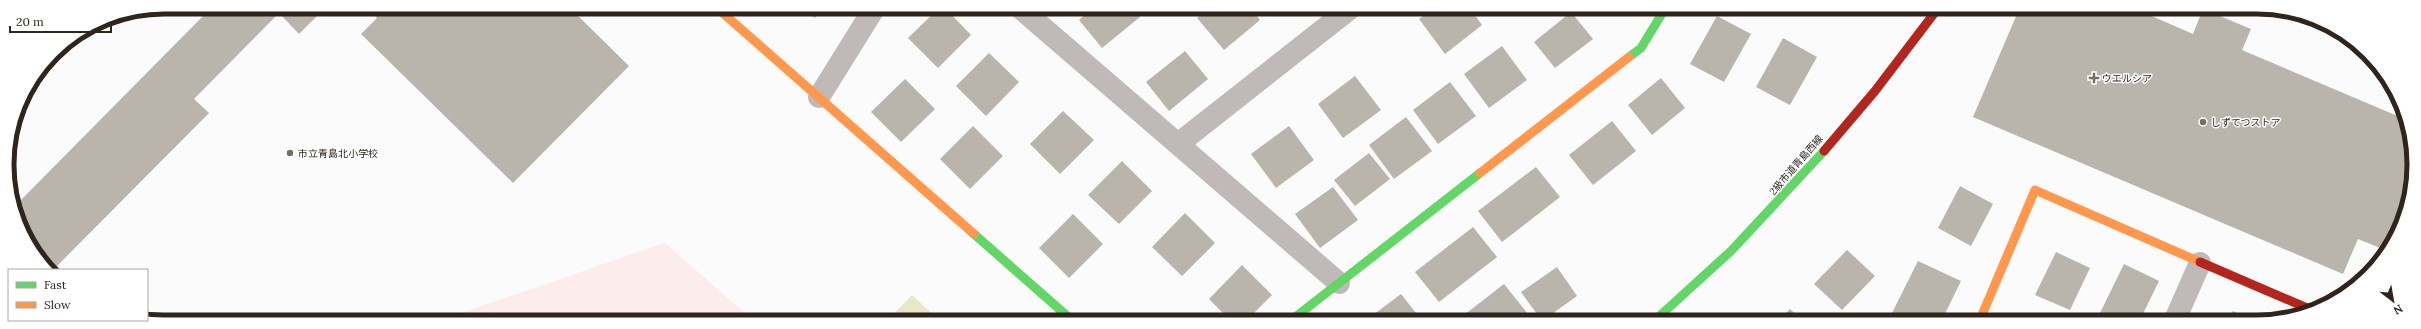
<svg xmlns="http://www.w3.org/2000/svg" width="2421" height="329" font-family="Lora,'Noto Sans JP',serif">
<style>
.green{fill:#fcedec}
.water{fill:#eae7c6}
.building{fill:#b9b5ad}
.lines{fill:none;stroke-linecap:round;stroke-linejoin:round}
.street{stroke:#bfbab8;stroke-width:22}
.fast{stroke:#63d668;stroke-width:9}
.slow{stroke:#ff974d;stroke-width:9}
.jam{stroke:#b3261e;stroke-width:9}
.poi-dot{fill:#76706a;stroke:#fff;stroke-width:1.5}
.labels{text-anchor:middle;dominant-baseline:central;stroke-width:3;stroke-linejoin:round;paint-order:stroke}
.poi-label{font-size:10px;fill:#2f251c;stroke:#fff;text-anchor:start}
.street-label{font-size:10px;fill:#2f251c;stroke:#fff}
.rim{fill:none;stroke:#2f251c;stroke-width:5}
</style>
<rect width="100%" height="100%" fill="#fbfbfb"/>
<polygon class="green" points="665,243 755,322 434,322"/>
<polygon class="water" points="912,295 941,322 886,322"/>
<g class="building">
<polygon points="212,7 326,7 299,34 279,13 194,99 209,113 53,270 48,270 15,215 14,207"/>
<polygon points="366,7 569,7 629,66 513,183 361,34 377,18"/>
<polygon points="797,7 822,7 815,18"/>
<polygon points="940,7 944,7 971,35 938,68 908,38"/>
<polygon points="1094,7 1132,7 1140,17 1102,48 1079,20"/>
<polygon points="1209,7 1250,7 1260,20 1224,50 1197,18"/>
<polygon points="1289,7 1304,7 1295,14"/>
<polygon points="1436,7 1469,7 1482,25 1445,54 1419,19"/>
<polygon points="1597,7 1614,7 1610,15"/>
<polygon points="2020,7 2131,7 2193,34 2203,9 2251,29 2242,50 2407,120 2414,175 2408,195 2385,250 2358,239 2343,274 1973,117"/>
<polygon points="1571,12 1593,39 1555,68 1534,42"/>
<polygon points="1717,16 1751,34 1724,82 1690,64"/>
<polygon points="1783,38 1817,57 1790,105 1756,87"/>
<polygon points="1502,46 1527,80 1489,108 1464,74"/>
<polygon points="1185,51 1208,79 1169,111 1146,82"/>
<polygon points="989,53 1019,82 986,116 956,86"/>
<polygon points="1355,76 1381,110 1343,138 1318,104"/>
<polygon points="1661,78 1685,108 1652,135 1628,105"/>
<polygon points="905,79 935,109 901,142 871,112"/>
<polygon points="1450,82 1476,116 1438,144 1413,110"/>
<polygon points="1063,111 1094,140 1060,174 1030,144"/>
<polygon points="1406,117 1432,151 1394,179 1369,145"/>
<polygon points="1612,121 1636,151 1593,185 1569,155"/>
<polygon points="973,126 1003,156 970,189 940,159"/>
<polygon points="1289,126 1314,160 1276,188 1251,154"/>
<polygon points="1369,153 1390,179 1355,206 1334,180"/>
<polygon points="1122,161 1152,191 1119,224 1088,195"/>
<polygon points="1536,167 1560,197 1502,242 1478,211"/>
<polygon points="1960,186 1993,204 1971,246 1938,228"/>
<polygon points="1333,187 1358,220 1320,248 1295,214"/>
<polygon points="1185,213 1215,243 1182,276 1152,247"/>
<polygon points="1073,214 1103,244 1069,278 1039,248"/>
<polygon points="1473,227 1497,257 1439,302 1415,272"/>
<polygon points="1847,250 1875,276 1842,310 1814,284"/>
<polygon points="2056,252 2090,268 2070,310 2035,295"/>
<polygon points="1918,261 1961,281 1941,322 1905,322 1891,315"/>
<polygon points="2124,264 2159,281 2139,322 2117,322 2100,313"/>
<polygon points="1242,265 1272,295 1245,322 1232,322 1209,299"/>
<polygon points="1557,267 1577,296 1542,321 1521,292"/>
<polygon points="1504,284 1528,314 1519,322 1455,322"/>
<polygon points="1401,294 1423,322 1366,322 1365,321"/>
<polygon points="1790,309 1804,322 1777,322"/>
<polygon points="2233,311 2256,322 2228,322"/>
<polygon points="1184,314 1192,322 1176,322"/>
</g>
<g class="lines">
<g class="street">
<polyline points="1019,7 1339,283"/>
<polyline points="819,97 875,7"/>
<polyline points="1178,144 1352,7"/>
<polyline points="2174,322 2200,263"/>
</g>
<g class="fast">
<polyline points="1629,57 1641,48 1666,7"/>
<polyline points="974,234 1074,322"/>
<polyline points="1289,322 1480,173"/>
<polyline points="1653,322 1731,251 1824,151"/>
</g>
<g class="slow">
<polyline points="716,7 974,234"/>
<polyline points="1480,173 1629,57"/>
<polyline points="1979,322 2035,190 2200,262"/>
</g>
<g class="jam">
<polyline points="1824,151 1875,91 1939,7"/>
<polyline points="2200,262 2314,311"/>
</g>
</g>
<g class="poi-dot">
<path d="M2092 72h4v4h4v4h-4v4h-4v-4h-4v-4h4z"/>
<circle cx="2203" cy="122" r="4"/>
<circle cx="290" cy="153" r="4"/>
</g>
<g class="labels">
<g class="poi-label">
<text x="2102" y="78">ウエルシア</text>
<text x="2211" y="122">しずてつストア</text>
<text x="298" y="153">市立青島北小学校</text>
</g>
<g class="street-label">
<text transform="translate(1796 165) rotate(-49)">2級市道青島西線</text>
</g>
</g>
<path d="M0 0H2421V329H0ZM164 14H2257A150 150 0 0 1 2407 164V165A150 150 0 0 1 2257 315H164A150 150 0 0 1 14 165V164A150 150 0 0 1 164 14Z" fill="#fff" fill-rule="evenodd"/>
<path class="rim" d="M164 14H2257A150 150 0 0 1 2407 164V165A150 150 0 0 1 2257 315H164A150 150 0 0 1 14 165V164A150 150 0 0 1 164 14Z"/>
<rect x="8" y="269" width="140" height="52" fill="#ffffff" stroke="#aca8a4"/>
<rect x="16" y="282" width="20" height="6" fill="#63d668" stroke="#aca8a4"/>
<text x="44" y="289" font-size="12" fill="#2f251c">Fast</text>
<rect x="16" y="302" width="20" height="6" fill="#ff974d" stroke="#aca8a4"/>
<text x="44" y="309" font-size="12" fill="#2f251c">Slow</text>
<g transform="translate(2393 301) rotate(149)" stroke="#ffffff" stroke-width="3" paint-order="stroke">
<path d="M0-3L7 15L0 10L-7 15Z" fill="#2f251c"/>
<text y="-6" font-size="11" font-weight="bold" text-anchor="middle" fill="#2f251c">N</text>
</g>
<path d="M10 26v6h101v-6" fill="none" stroke="#2f251c" stroke-width="2"/>
<text x="16" y="26" font-size="12" fill="#2f251c" stroke="#ffffff" stroke-width="3" paint-order="stroke">20 m</text>
</svg>
